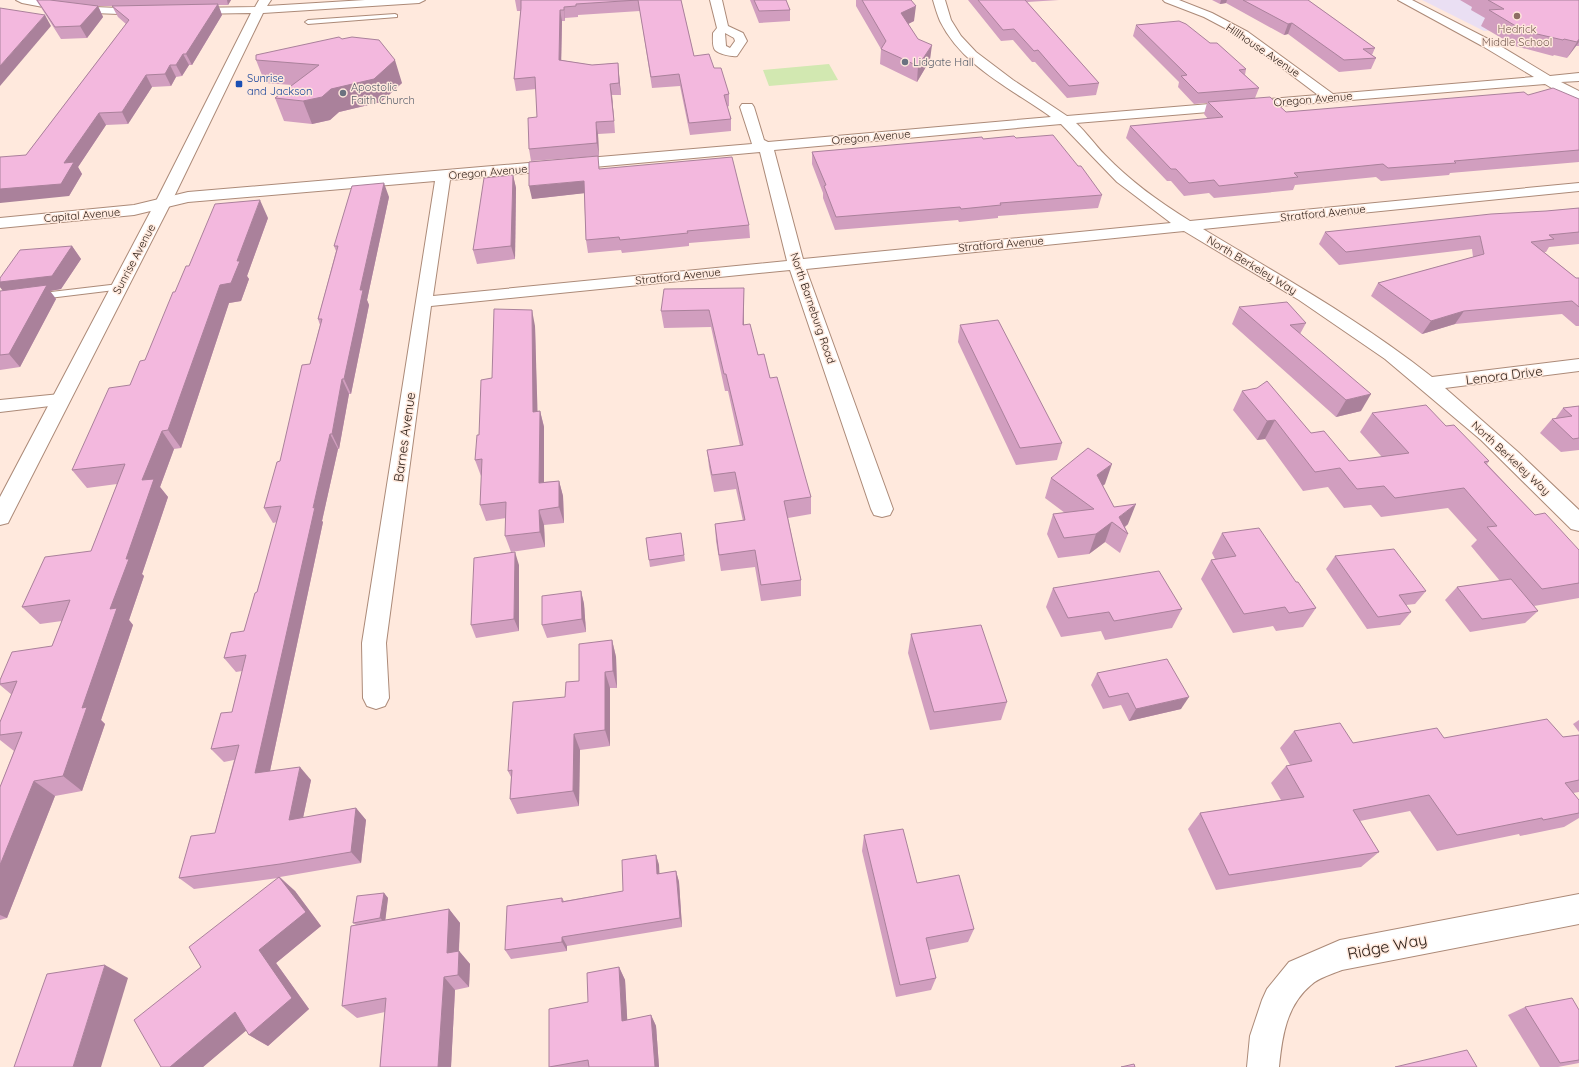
<svg xmlns="http://www.w3.org/2000/svg" width="1579" height="1067" font-family="Quicksand,sans-serif">
<style>
.education{fill:#eadff3}
.green{fill:#d2e8b1}
.lines{fill:none;stroke-linecap:round;stroke-linejoin:round}
.lane-casing{stroke:#ac8a78;stroke-width:2}
.street-casing{stroke:#ac8a78;stroke-width:2}
.secondary-casing{stroke:#ac8a78;stroke-width:2}
.lane{fill:#fff;fill-rule:evenodd}
.street{fill:#fff;fill-rule:evenodd}
.secondary{fill:#fff;fill-rule:evenodd}
.wall{fill:#d19ebf}
.shaded-wall{fill:#aa819b}
.building{fill:#f3b8de;stroke:#aa819b}
.education-dot{fill:#8d6e63;stroke:#ffe9dd;stroke-width:1.5}
.worship-dot{fill:#6b7280;stroke:#ffe9dd;stroke-width:1.5}
.transit-dot{fill:#1a4fb4;stroke:#ffe9dd;stroke-width:1.5}
.labels{text-anchor:middle;dominant-baseline:central;stroke-width:3;stroke-linejoin:round;paint-order:stroke}
.far-education-label{font-size:11px;fill:#785e54;stroke:#ffe9dd}
.far-street-label{font-size:11px;fill:#2e211a;stroke:#ffe9dd}
.far-worship-label{font-size:11px;fill:#5b616d;stroke:#ffe9dd;text-anchor:start}
.far-transit-label{font-size:11px;fill:#164399;stroke:#ffe9dd;text-anchor:start}
.street-label{font-size:13px;fill:#2e211a;stroke:#ffe9dd}
.near-street-label{font-size:16px;fill:#2e211a;stroke:#ffe9dd}
</style>
<rect width="100%" height="100%" fill="#ffe9dd"/>
<polygon class="education" points="1422,0 1579,0 1579,24 1484,31"/>
<polygon class="green" points="829,64 838,80 769,86 763,70"/>
<g class="lines">
<defs>
<g id="lane">
<polygon points="395,14 397,15 397,17 308,24 305,22 308,20"/>
<polygon points="119,284 124,287 123,289 0,304 0,298"/>
</g>
<g id="street">
<path d="M 710,0 L 722,0 L 728,26 L 743,33 L 747,41 L 737,56 C 732,57 719,54 715,50 C 712,46 713,37 713,33 L 717,28 ZM 725,33 L 734,38 L 735,41 L 730,48 L 726,46 Z"/>
<path d="M 933,0 L 945,0 L 951,20 L 961,36 L 976,52 L 1013,80 L 1067,116 L 1318,95 L 1240,36 L 1204,17 L 1165,2 L 1163,0 L 1179,0 L 1212,13 L 1248,32 L 1333,94 L 1534,77 L 1484,47 L 1398,0 L 1412,0 L 1492,41 L 1550,76 L 1579,73 L 1579,81 L 1561,82 L 1579,91 L 1579,100 L 1560,93 L 1545,84 L 1076,123 C 1087,133 1095,145 1105,155 C 1130,181 1159,202 1190,221 L 1579,183 L 1579,191 L 1203,229 C 1281,276 1360,320 1432,377 L 1579,359 L 1579,371 L 1445,388 L 1518,452 L 1579,510 L 1579,531 L 1571,529 L 1481,440 L 1385,359 L 1299,300 L 1184,231 L 806,269 L 893,509 L 890,515 L 882,517 L 874,515 L 871,509 L 790,270 L 431,306 L 386,643 L 389,698 L 385,706 L 376,709 L 367,706 L 363,698 L 362,643 L 435,181 L 188,202 L 134,215 L 0,228 L 0,218 L 134,205 L 188,192 L 752,144 L 740,107 L 742,104 L 752,104 L 754,107 L 764,140 L 768,142 L 1051,117 C 1012,89 962,66 940,21 C 937,14 935,7 933,0 ZM 1061,124 L 1117,182 L 1171,223 L 803,259 L 774,150 ZM 760,152 L 787,261 L 433,296 L 450,180 Z"/>
<polygon points="60,394 67,396 70,400 67,404 0,412 0,400"/>
<path d="M 1579,894 L 1579,924 L 1342,970 C 1332,974 1318,978 1311,985 C 1286,1006 1282,1037 1279,1067 L 1247,1067 L 1250,1036 L 1262,1000 L 1267,989 L 1289,962 L 1340,940 Z"/>
</g>
<g id="secondary">
<polygon points="16,0 39,0 69,6 144,9 150,12 144,15 69,12 22,3"/>
<polygon points="259,0 271,0 267,6 365,0 425,0 419,3 263,13 171,203 11,517 8,523 0,525 0,497 155,203 251,13 190,14 184,11 190,8 255,7"/>
</g>
</defs>
<use href="#lane" class="lane-casing"/>
<use href="#street" class="street-casing"/>
<use href="#secondary" class="secondary-casing"/>
<use href="#lane" class="lane"/>
<use href="#street" class="street"/>
<use href="#secondary" class="secondary"/>
</g>
<g class="wall">
<polygon points="36,0 231,0 228,5 218,5 222,15 192,65 189,65 182,76 176,77 171,86 152,87 128,124 106,125 78,167 82,174 69,196 26,155 126,24 118,17 112,6 98,6 103,17 87,38 61,39 42,9"/>
<polygon points="515,0 681,0 694,56 714,68 729,94 729,106 727,107 731,119 731,131 690,135 680,86 652,88 640,11 578,15 578,17 565,18 565,21 562,21 561,60 592,65 618,63 621,95 612,95 615,133 598,134 599,156 531,161 529,149 537,117 536,89 516,91 514,79 521,11 517,11"/>
<polygon points="750,0 786,0 790,10 790,21 759,23"/>
<polygon points="856,0 911,0 914,21 908,24 930,60 917,82 880,64 881,49 856,6"/>
<polygon points="968,0 1059,0 1027,2 1099,83 1096,95 1067,98 1035,62 1032,62 1013,40 1001,41"/>
<polygon points="1212,0 1308,0 1375,48 1372,55 1376,58 1371,69 1339,72 1288,34 1284,35 1226,3 1220,4"/>
<polygon points="1460,0 1579,0 1579,46 1576,46 1567,58 1554,55 1553,56 1515,46 1481,26 1485,18 1471,10 1472,7"/>
<polygon points="1136,25 1210,43 1246,69 1245,75 1259,88 1255,98 1286,112 1528,95 1579,99 1579,162 1450,173 1449,175 1381,181 1376,177 1295,185 1293,190 1214,198 1209,193 1184,196 1171,181 1167,181 1126,138 1130,126 1208,119 1204,114 1207,103 1194,104 1178,87 1179,82 1133,36"/>
<polygon points="342,39 402,83 381,102 339,112 330,120 312,124 284,121 275,98 292,85 265,83 256,60"/>
<polygon points="1016,138 1102,195 1098,208 998,216 998,218 959,222 958,220 835,230 823,198 823,193 812,164 812,152 983,139"/>
<polygon points="600,169 749,225 750,238 689,243 689,246 622,253 621,250 588,253 586,240 584,193 532,199"/>
<polygon points="513,175 516,188 515,259 477,264 473,250"/>
<polygon points="389,197 367,300 369,305 351,394 349,394 339,449 338,449 322,521 323,522 270,771 311,780 303,818 356,808 366,820 361,863 280,877 295,891 321,926 276,963 309,1009 268,1046 249,1035 246,1030 203,1067 161,1067 201,967 278,878 194,889 179,878 215,833 234,760 224,762 211,749 232,712 242,671 236,672 224,658 244,631 257,592 277,522 273,523 264,508 280,461 310,364 320,325 318,319 336,251 334,246"/>
<polygon points="1579,208 1579,244 1549,247 1546,252 1544,252 1576,278 1579,278 1579,326 1576,326 1562,314 1455,324 1422,334 1371,296 1378,283 1473,257 1472,249 1339,265 1319,244 1325,232"/>
<polygon points="268,218 247,276 249,279 241,301 229,303 181,448 174,449 160,487 168,497 142,574 144,576 129,620 133,625 101,720 105,724 82,791 55,796 7,918 0,920 0,787 14,751 0,740 0,722 12,695 0,685 0,680 52,646 62,621 40,624 22,607 91,551 117,484 87,488 72,470 130,385 145,360 175,292 189,266"/>
<polygon points="72,246 81,259 61,289 50,291 56,299 20,367 0,370 0,291 3,291 0,287 0,278"/>
<polygon points="744,288 744,325 758,355 770,378 811,497 811,514 788,518 801,580 801,596 761,601 755,567 721,571 716,541 715,524 743,521 736,489 714,492 709,467 707,450 740,446 728,391 725,391 711,327 664,328 661,311"/>
<polygon points="1239,307 1306,323 1300,334 1361,411 1336,417 1232,324"/>
<polygon points="960,325 1062,443 1057,460 1016,465 958,342"/>
<polygon points="535,326 537,411 540,411 544,427 544,482 559,481 563,496 564,523 544,525 545,547 511,552 505,536 506,518 486,521 480,505 482,475 481,476 475,460 479,435 492,378"/>
<polygon points="1242,391 1311,433 1349,461 1382,457 1360,432 1372,413 1446,426 1489,461 1487,464 1535,515 1579,550 1579,598 1534,606 1538,611 1525,623 1470,632 1445,600 1457,587 1500,581 1471,546 1477,540 1448,508 1381,517 1371,505 1344,508 1328,487 1303,491 1265,439 1257,440 1233,410"/>
<polygon points="1579,406 1579,450 1561,452 1540,433 1552,419 1555,419 1563,408"/>
<polygon points="1051,478 1105,484 1103,486 1114,507 1128,524 1125,527 1128,534 1120,553 1105,542 1089,554 1058,558 1047,534 1053,514 1065,513 1045,498"/>
<polygon points="681,533 685,561 650,567 649,560"/>
<polygon points="1222,533 1296,582 1316,608 1303,627 1276,631 1273,626 1233,633 1201,579 1211,560 1215,559 1212,553"/>
<polygon points="1335,556 1426,591 1415,604 1406,605 1411,612 1400,625 1367,629 1326,569"/>
<polygon points="519,565 519,631 476,638 471,625"/>
<polygon points="1053,588 1182,609 1172,628 1105,640 1101,631 1061,637 1046,607"/>
<polygon points="581,591 584,604 586,632 547,638 542,625"/>
<polygon points="911,634 1007,702 1001,720 930,730 908,653"/>
<polygon points="612,640 616,657 617,688 610,688 610,746 580,750 579,806 517,814 510,799 511,777 508,771"/>
<polygon points="1097,673 1181,709 1129,721 1121,705 1103,709 1091,685"/>
<polygon points="1579,720 1579,732 1573,724"/>
<polygon points="1294,731 1353,743 1444,738 1563,737 1579,735 1579,792 1573,793 1579,800 1579,818 1564,827 1520,836 1519,834 1437,851 1410,811 1360,821 1379,852 1361,867 1216,890 1188,829 1200,813 1281,800 1271,783 1286,766 1290,765 1280,748"/>
<polygon points="864,835 917,883 974,929 968,942 929,950 936,978 931,990 896,997 862,851"/>
<polygon points="656,855 659,865 659,874 676,871 679,882 682,927 567,946 567,951 511,959 505,950 562,898 564,901 623,891"/>
<polygon points="384,893 388,898 385,920 449,909 460,923 459,951 470,964 469,987 455,990 451,1067 380,1067 385,1012 357,1018 342,1006 356,925 353,923"/>
<polygon points="619,967 625,980 627,1020 651,1015 656,1026 659,1067 549,1067 588,1002"/>
<polygon points="1525,1007 1579,1010 1579,1063 1558,1067 1540,1067 1508,1015"/>
</g>
<g class="shaded-wall">
<polygon points="227,0 231,0 228,5"/>
<polygon points="1221,0 1227,0 1226,3 1220,4"/>
<polygon points="218,4 222,15 192,65 186,54"/>
<polygon points="98,6 103,17 87,38 80,26"/>
<polygon points="916,6 914,21 900,28 901,13"/>
<polygon points="564,7 565,18 565,21 564,10"/>
<polygon points="560,10 562,21 561,71 559,60"/>
<polygon points="45,15 51,26 0,86 0,66"/>
<polygon points="1292,23 1288,34 1284,35 1288,24"/>
<polygon points="1579,39 1579,42 1567,58"/>
<polygon points="932,45 930,60 917,82 918,66"/>
<polygon points="183,54 189,65 182,76 176,65"/>
<polygon points="395,60 402,83 381,102 339,112 330,120 312,124 303,101"/>
<polygon points="618,63 619,75 621,95 619,83"/>
<polygon points="170,65 176,77 171,86 165,74"/>
<polygon points="146,75 152,87 128,124 122,112"/>
<polygon points="610,84 612,95 615,133 614,121"/>
<polygon points="99,113 106,125 78,167 82,174 69,196 0,203 0,189 64,163"/>
<polygon points="596,122 598,134 599,156 597,143"/>
<polygon points="513,175 516,188 515,259 511,246"/>
<polygon points="584,181 586,193 532,199 529,186"/>
<polygon points="384,183 389,197 367,300 369,305 351,394 344,379 360,290"/>
<polygon points="260,200 268,218 247,276 249,279 241,301 229,303 181,448 168,430 220,285 237,261"/>
<polygon points="72,246 81,259 61,289 50,291 56,299 20,367 9,354 7,296 0,287 0,282"/>
<polygon points="744,288 744,342 743,325"/>
<polygon points="532,310 535,326 538,427 533,412"/>
<polygon points="1464,311 1455,324 1422,334 1431,321"/>
<polygon points="342,379 349,394 339,449 332,434"/>
<polygon points="1371,394 1361,411 1336,417 1346,400"/>
<polygon points="540,411 544,427 544,499 539,483"/>
<polygon points="1275,420 1265,439 1257,440 1267,421"/>
<polygon points="162,431 174,449 160,487 168,497 142,574 144,576 129,620 133,625 101,720 105,724 82,791 63,776 110,609 142,480"/>
<polygon points="330,434 338,449 322,521 323,522 267,785 255,773 313,508"/>
<polygon points="1112,464 1105,484 1090,494 1097,475"/>
<polygon points="559,481 563,496 564,523 559,507"/>
<polygon points="1136,504 1128,524 1122,529 1119,517"/>
<polygon points="539,510 544,525 545,547 540,532"/>
<polygon points="1112,522 1105,542 1089,554 1096,534"/>
<polygon points="515,552 519,565 519,631 514,619"/>
<polygon points="581,591 584,604 586,632 582,619"/>
<polygon points="612,640 616,657 617,688 613,671"/>
<polygon points="605,672 610,688 610,746 605,730"/>
<polygon points="1189,697 1181,709 1129,721 1136,709"/>
<polygon points="574,734 580,750 579,806 573,791"/>
<polygon points="300,767 311,780 300,832 289,820"/>
<polygon points="34,781 55,796 7,918 0,915 0,865"/>
<polygon points="356,808 366,820 361,863 351,852"/>
<polygon points="656,855 659,865 660,884 657,874"/>
<polygon points="676,871 679,882 682,927 680,918"/>
<polygon points="279,877 295,891 321,926 276,963 309,1009 268,1046 249,1035 259,950"/>
<polygon points="384,893 388,898 385,923 380,918"/>
<polygon points="449,909 460,923 458,966 447,953"/>
<polygon points="562,937 567,946 567,951 562,942"/>
<polygon points="459,951 470,964 469,987 458,975"/>
<polygon points="105,965 128,978 101,1067 73,1067"/>
<polygon points="619,967 625,980 628,1032 622,1021"/>
<polygon points="444,977 455,990 451,1067 438,1067"/>
<polygon points="235,1012 254,1024 203,1067 170,1067"/>
<polygon points="651,1015 656,1026 659,1067 655,1067"/>
</g>
<g class="building">
<polygon points="37,0 50,0 98,6 80,26 55,27"/>
<polygon points="521,0 681,0 694,56 709,54 714,68 721,68 729,94 724,95 731,119 689,123 679,74 651,77 638,0 576,4 576,6 564,7 564,10 560,10 559,60 592,65 618,63 619,83 610,84 614,121 596,122 597,143 529,149 528,118 537,117 535,77 514,79 521,8"/>
<polygon points="754,0 786,0 790,10 759,11"/>
<polygon points="862,0 911,0 916,6 901,13 918,39 932,45 918,66 881,49 886,41"/>
<polygon points="978,0 1025,0 1099,83 1069,86 1038,50 1034,51 1014,29 1003,30"/>
<polygon points="1243,0 1308,0 1375,48 1363,49 1376,58 1344,60 1292,23 1288,24"/>
<polygon points="1488,0 1579,0 1579,39 1577,42 1564,39 1563,40 1524,31 1489,10 1504,9"/>
<polygon points="218,4 186,54 183,54 176,65 170,65 165,74 146,75 122,112 99,113 64,163 74,162 61,184 0,189 0,157 26,155 129,20 112,6"/>
<polygon points="0,8 45,15 0,66"/>
<polygon points="1179,21 1186,24 1210,43 1217,43 1246,69 1239,70 1259,88 1198,93 1181,76 1187,75 1136,25"/>
<polygon points="339,37 342,39 352,37 379,40 395,60 374,79 331,89 322,97 303,101 275,98 319,65 256,60 256,55"/>
<polygon points="1553,88 1579,99 1579,150 1454,161 1456,163 1388,168 1383,164 1294,173 1298,177 1219,186 1214,180 1189,183 1176,169 1171,169 1130,126 1223,117 1208,102 1270,97 1286,112 1524,92 1528,95"/>
<polygon points="1053,135 1078,166 1081,166 1102,195 1000,203 1001,205 961,209 960,207 836,217 824,186 826,185 812,152 982,137 983,139 1014,136 1016,138"/>
<polygon points="598,156 599,169 732,157 749,225 687,231 688,233 620,240 619,237 586,240 584,181 529,186 529,162"/>
<polygon points="513,175 511,246 473,250 484,178"/>
<polygon points="384,183 360,290 363,290 344,379 342,379 332,434 330,434 313,508 315,507 255,773 300,767 289,820 356,808 351,852 280,864 179,878 191,836 215,833 239,745 211,749 221,713 232,712 246,655 224,658 231,633 244,631 255,593 257,592 281,506 264,508 277,462 280,461 302,365 310,364 322,319 318,319 338,246 334,246 352,186"/>
<polygon points="260,200 237,261 240,261 231,283 220,285 168,430 162,431 142,480 154,479 126,559 129,559 110,609 117,608 82,708 87,707 63,776 34,781 0,865 0,787 22,732 0,735 0,722 17,681 0,684 0,680 12,652 52,646 70,600 22,607 45,557 91,551 125,464 72,470 109,388 130,385 140,361 145,360 173,292 175,292 186,266 189,266 215,204"/>
<polygon points="1579,208 1579,232 1549,235 1554,239 1531,242 1576,278 1579,278 1579,307 1572,301 1464,311 1431,321 1378,283 1484,254 1480,236 1346,252 1325,232 1491,214 1546,211"/>
<polygon points="72,246 52,276 0,282 0,278 20,250"/>
<polygon points="47,285 9,354 0,355 0,291"/>
<polygon points="744,288 743,325 750,324 758,355 764,354 770,378 777,377 811,497 784,501 801,580 761,585 755,550 719,555 715,524 745,520 735,472 712,475 707,450 743,445 726,374 724,374 709,310 661,311 664,289"/>
<polygon points="1287,302 1306,323 1290,325 1371,394 1346,400 1239,307"/>
<polygon points="494,309 532,310 533,412 540,411 539,483 559,481 559,507 539,510 540,532 505,536 506,502 480,505 482,459 475,460 477,435 479,435 481,380 492,378"/>
<polygon points="998,320 1062,443 1020,448 960,325"/>
<polygon points="1267,381 1311,433 1324,431 1349,461 1409,453 1372,413 1426,405 1446,426 1454,425 1489,461 1484,462 1535,515 1545,513 1579,550 1579,583 1542,589 1487,527 1497,526 1464,488 1395,498 1384,486 1357,489 1340,468 1315,472 1275,420 1267,421 1242,391 1257,388"/>
<polygon points="1579,406 1579,438 1573,439 1552,419 1572,416 1563,408"/>
<polygon points="1088,448 1112,464 1097,475 1114,507 1136,504 1119,517 1128,534 1112,522 1096,534 1064,538 1053,514 1094,509 1051,478"/>
<polygon points="1259,528 1296,582 1298,582 1316,608 1289,613 1285,607 1244,614 1211,560 1236,556 1222,533"/>
<polygon points="681,533 684,555 649,560 646,538"/>
<polygon points="1394,549 1426,591 1399,595 1411,612 1378,617 1335,556"/>
<polygon points="515,552 514,619 471,625 474,558"/>
<polygon points="1159,571 1182,609 1114,621 1109,612 1068,618 1053,588"/>
<polygon points="1511,579 1538,611 1482,619 1457,587"/>
<polygon points="581,591 582,619 542,625 542,596"/>
<polygon points="981,625 1007,702 934,712 911,634"/>
<polygon points="612,640 613,671 605,672 605,730 574,734 573,791 510,799 512,770 508,771 513,702 565,697 566,682 579,681 579,644"/>
<polygon points="1167,659 1189,697 1136,709 1128,693 1109,697 1097,673"/>
<polygon points="1547,719 1563,737 1579,735 1579,780 1565,783 1579,800 1579,813 1543,820 1542,818 1457,835 1429,795 1353,810 1379,852 1229,875 1200,813 1304,797 1286,766 1312,761 1294,731 1340,723 1353,743 1437,728 1444,738"/>
<polygon points="903,829 917,883 959,875 974,929 926,938 936,978 900,985 864,835"/>
<polygon points="656,855 657,874 676,871 680,918 562,937 562,942 505,950 507,906 562,898 562,902 623,891 622,860"/>
<polygon points="279,877 306,912 259,950 292,998 249,1035 235,1012 170,1067 161,1067 134,1020 201,967 189,947"/>
<polygon points="384,893 380,918 353,923 357,896"/>
<polygon points="449,909 447,953 459,951 458,975 444,977 438,1067 380,1067 386,998 342,1006 351,926"/>
<polygon points="105,965 73,1067 14,1067 47,974"/>
<polygon points="619,967 622,1021 651,1015 655,1067 589,1067 588,1060 549,1067 549,1009 588,1002 587,973"/>
<polygon points="1572,998 1579,1010 1579,1060 1560,1063 1525,1007"/>
<polygon points="1467,1050 1477,1067 1395,1067"/>
<polygon points="1134,1064 1135,1067 1121,1067"/>
</g>
<circle class="education-dot" cx="1517" cy="16" r="4"/>
<g class="worship-dot">
<circle cx="905" cy="62" r="4"/>
<circle cx="343" cy="93" r="4"/>
</g>
<rect class="transit-dot" x="235" y="80" width="8" height="8" rx="2"/>
<g class="labels">
<g class="far-education-label">
<text x="1517" y="29">Hedrick<tspan x="1517" dy="13">Middle School</tspan></text>
</g>
<g class="far-street-label">
<text transform="translate(1263 50) rotate(34)">Hillhouse Avenue</text>
<text transform="translate(1313 99) rotate(-5)">Oregon Avenue</text>
<text transform="translate(871 137) rotate(-5)">Oregon Avenue</text>
<text transform="translate(488 172) rotate(-5)">Oregon Avenue</text>
<text transform="translate(1323 213) rotate(-6)">Stratford Avenue</text>
<text transform="translate(82 215) rotate(-5)">Capital Avenue</text>
<text transform="translate(1001 244) rotate(-5)">Stratford Avenue</text>
<text transform="translate(134 259) rotate(-62)">Sunrise Avenue</text>
<text transform="translate(1252 265) rotate(31)">North Berkeley Way</text>
<text transform="translate(678 276) rotate(-6)">Stratford Avenue</text>
<text transform="translate(813 308) rotate(71)">North Barneburg Road</text>
<text transform="translate(1511 458) rotate(43)">North Berkeley Way</text>
</g>
<g class="far-worship-label">
<text x="913" y="62">Lidgate Hall</text>
<text x="351" y="87">Apostolic<tspan x="351" dy="13">Faith Church</tspan></text>
</g>
<g class="far-transit-label">
<text x="247" y="78">Sunrise<tspan x="247" dy="13">and Jackson</tspan></text>
</g>
<g class="street-label">
<text transform="translate(1504 375) rotate(-7)">Lenora Drive</text>
<text transform="translate(404 437) rotate(-82)">Barnes Avenue</text>
</g>
<g class="near-street-label">
<text transform="translate(1387 946) rotate(-11)">Ridge Way</text>
</g>
</g>
</svg>
